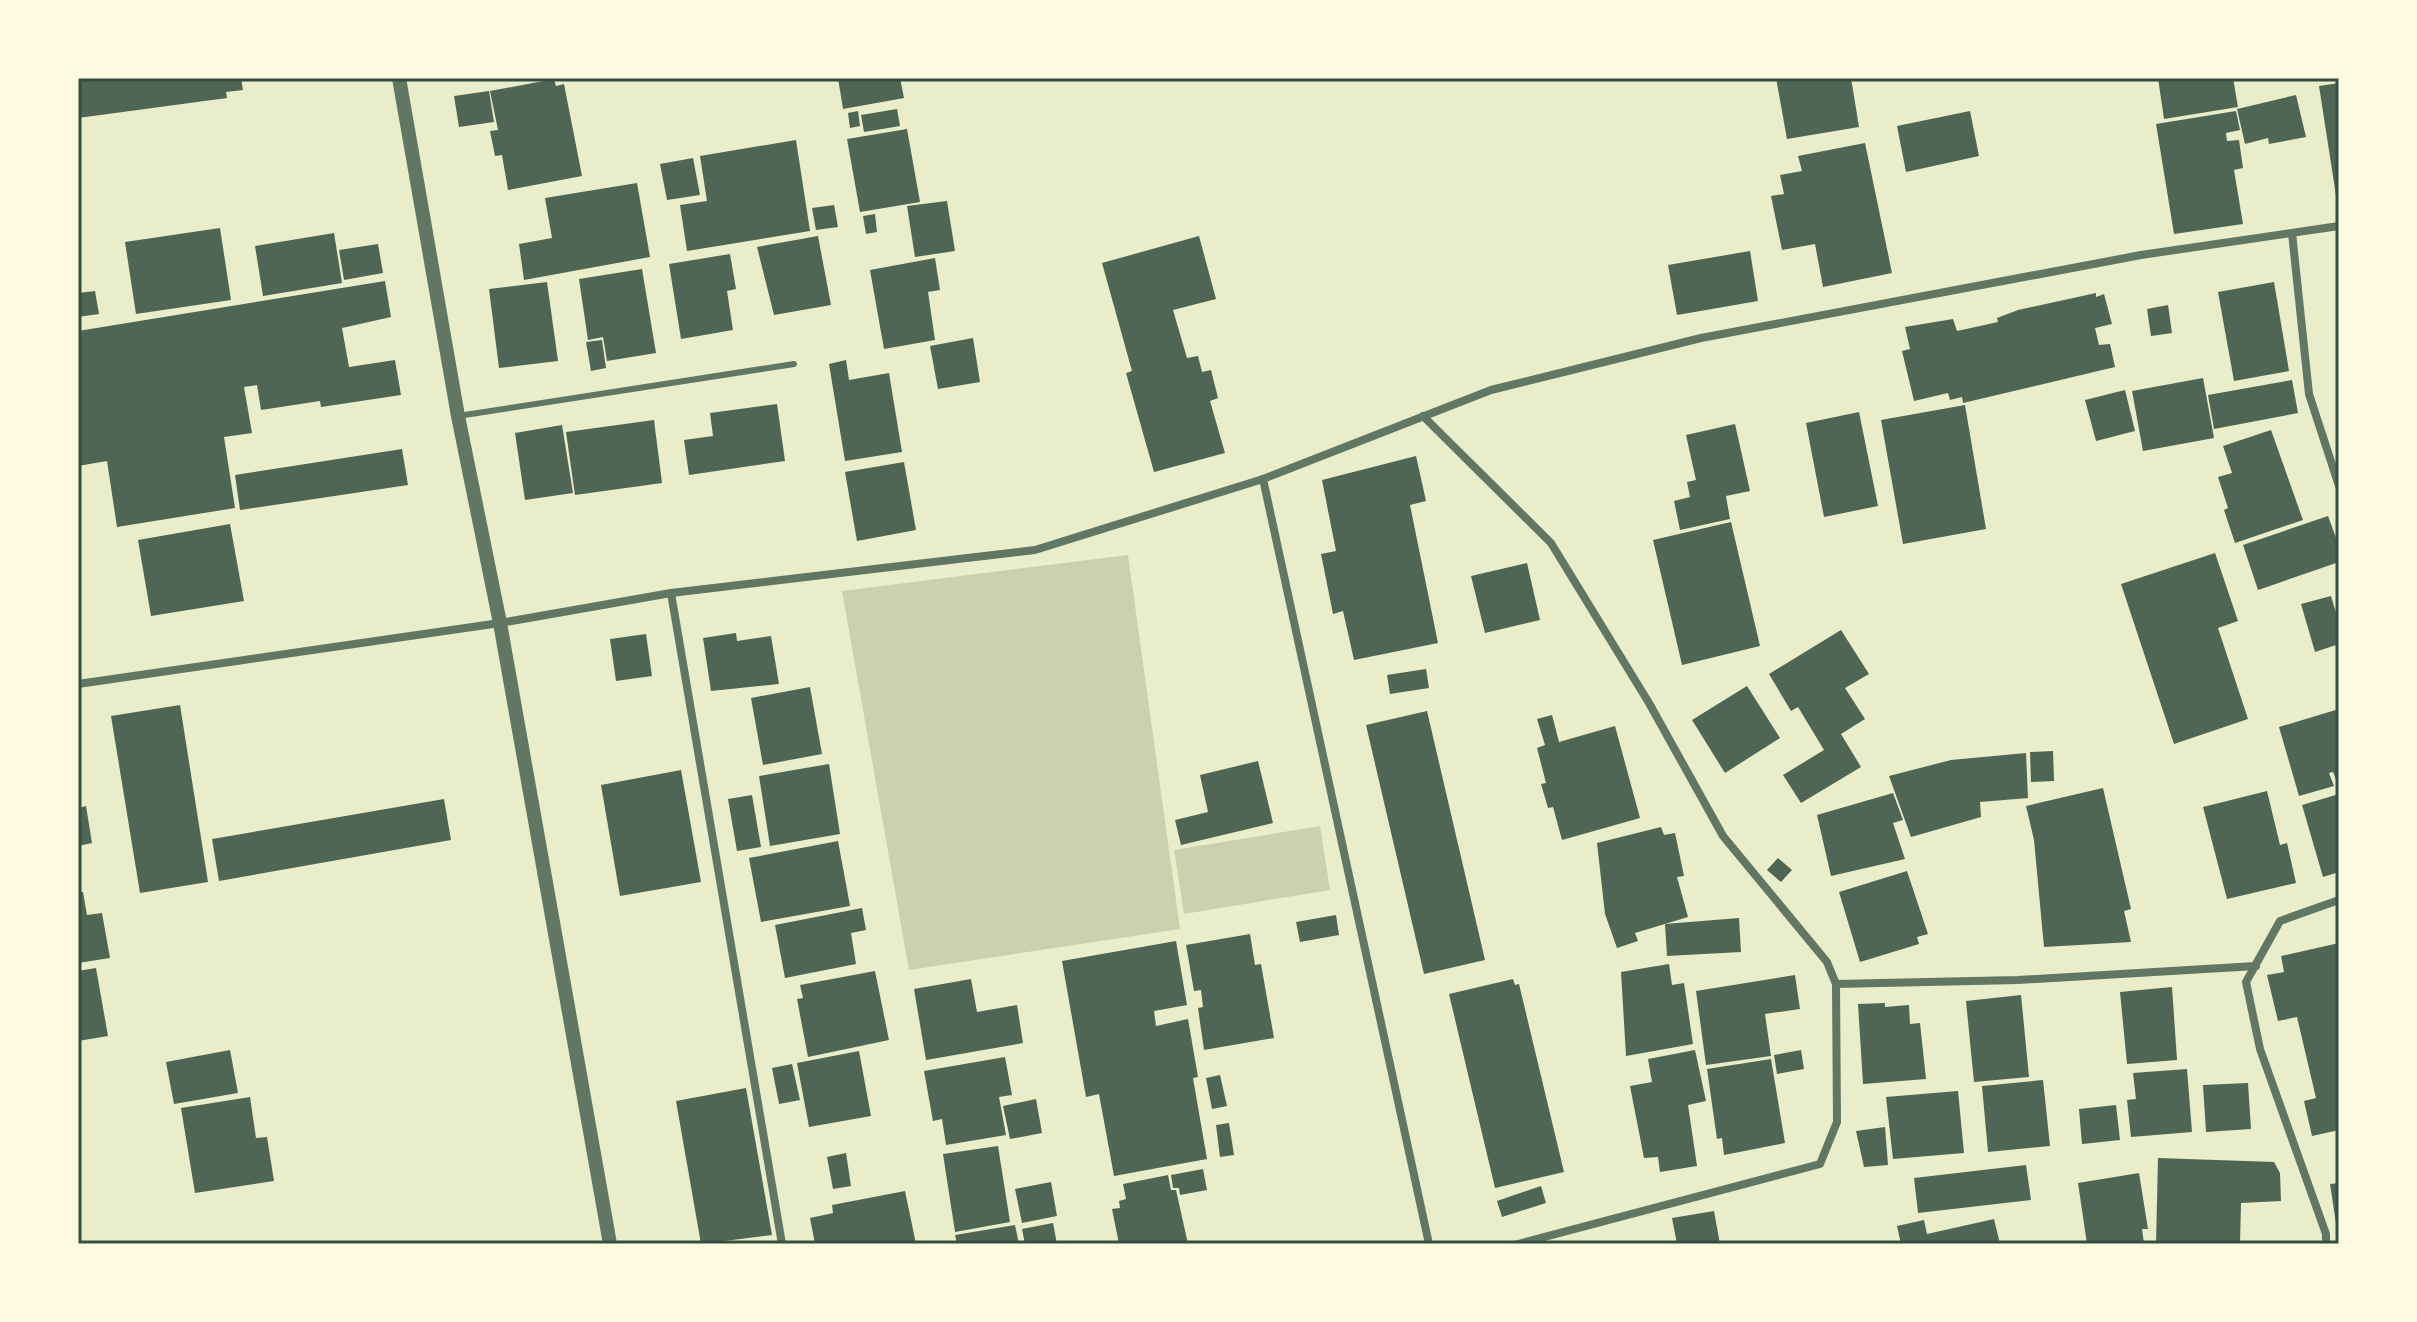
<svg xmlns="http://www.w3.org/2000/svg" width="2417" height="1322" font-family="'Exo 2',sans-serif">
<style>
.green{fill:#cad2ad}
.building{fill:#4f6655}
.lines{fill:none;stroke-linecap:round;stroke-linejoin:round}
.service{stroke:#617663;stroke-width:6}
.minor{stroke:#617663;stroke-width:8}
.tertiary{stroke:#617663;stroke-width:14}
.neatline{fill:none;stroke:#344e41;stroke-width:3}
</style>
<rect width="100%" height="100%" fill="#e9edc9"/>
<g class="green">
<polygon points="1128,555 1180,929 909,970 842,591"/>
<polygon points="1320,826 1330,890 1184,914 1174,850"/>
</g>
<g class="building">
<polygon points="78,78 241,78 243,90 226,92 227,98 78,118"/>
<polygon points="838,78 900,78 904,98 843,109"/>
<polygon points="1776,78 1851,78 1859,127 1787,139"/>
<polygon points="2158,78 2233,78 2238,107 2164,119"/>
<polygon points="554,79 556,86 564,84 582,176 508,190 502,155 495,156 490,131 498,130 490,91"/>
<polygon points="2339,83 2339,202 2337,202 2319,86"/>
<polygon points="489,91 494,122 459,127 454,96"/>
<polygon points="2296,95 2306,137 2269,144 2268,138 2245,144 2237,109"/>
<polygon points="897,109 900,126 864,132 861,115"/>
<polygon points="858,111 860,126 850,128 848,113"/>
<polygon points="1970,111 1979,156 1906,172 1897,126"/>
<polygon points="2236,111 2240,130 2226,133 2227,141 2239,140 2243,168 2234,170 2243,224 2174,234 2156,124"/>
<polygon points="907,129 920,202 860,212 847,139"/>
<polygon points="796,140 810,231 687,251 680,205 707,201 700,156"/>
<polygon points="1865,143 1892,273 1823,287 1815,244 1782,250 1771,196 1784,194 1780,175 1802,171 1798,156"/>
<polygon points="693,158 700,195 667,200 660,164"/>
<polygon points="637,183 650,257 524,280 519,244 552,238 545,198"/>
<polygon points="947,201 955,251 915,257 907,206"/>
<polygon points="834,205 838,227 816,230 812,208"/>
<polygon points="875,214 877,232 866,234 863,216"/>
<polygon points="220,228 231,300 136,314 125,242"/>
<polygon points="334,233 342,283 263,296 255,246"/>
<polygon points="818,236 831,305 774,315 757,247"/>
<polygon points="1199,236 1216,299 1173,310 1187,358 1198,356 1202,372 1211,370 1218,398 1210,401 1225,453 1154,472 1126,373 1132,371 1102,263"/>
<polygon points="378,244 383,273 344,280 339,250"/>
<polygon points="1750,251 1758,301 1677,315 1668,265"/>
<polygon points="730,254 736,289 727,291 733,330 681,339 669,264"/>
<polygon points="935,258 940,290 928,292 935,340 884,349 870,270"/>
<polygon points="642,269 656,353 607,361 603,337 588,340 579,279"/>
<polygon points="385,281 391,317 342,328 349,367 395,360 401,395 321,407 320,401 261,410 257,385 244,387 252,433 224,437 235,508 117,527 107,461 78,466 78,331"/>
<polygon points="547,282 558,361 499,368 489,289"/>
<polygon points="2274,282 2289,371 2234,381 2218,292"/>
<polygon points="95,291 99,314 78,317 78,293"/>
<polygon points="2096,293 2096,297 2104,294 2112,324 2095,328 2099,345 2110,344 2115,367 1963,403 1962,397 1950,400 1948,393 1914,401 1902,351 1910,349 1905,327 1953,319 1957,331 1998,322 1997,318 2018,310"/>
<polygon points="2168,305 2172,333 2151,336 2147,309"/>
<polygon points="973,338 980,382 938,389 930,346"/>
<polygon points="602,340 606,368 591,371 586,342"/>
<polygon points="846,360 849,380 889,373 902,452 845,461 829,364"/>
<polygon points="2203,378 2214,438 2143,451 2132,391"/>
<polygon points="2292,380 2298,413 2214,429 2208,395"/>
<polygon points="2125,390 2135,431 2096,441 2085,400"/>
<polygon points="777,404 785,461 689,475 684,440 713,436 710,413"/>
<polygon points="1965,405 1986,529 1903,544 1881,420"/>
<polygon points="1859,412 1878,506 1824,517 1806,423"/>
<polygon points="654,420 662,483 575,495 566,432"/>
<polygon points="1735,424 1750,491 1726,496 1730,519 1680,530 1674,501 1690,497 1687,482 1696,480 1686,435"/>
<polygon points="562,425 573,493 525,500 515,433"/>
<polygon points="2271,430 2303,520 2235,543 2224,510 2228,508 2218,477 2232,473 2223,446"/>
<polygon points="402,449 408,485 240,510 235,475"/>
<polygon points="1416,456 1426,501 1410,505 1438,643 1354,660 1343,611 1333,614 1321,554 1336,551 1322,480"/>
<polygon points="904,462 916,530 857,541 845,472"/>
<polygon points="2328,516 2339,546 2339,562 2258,590 2243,545"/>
<polygon points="1731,522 1760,646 1682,665 1653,540"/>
<polygon points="230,524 244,601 151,616 138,540"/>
<polygon points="2215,553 2238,621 2218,628 2248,719 2174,744 2121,584"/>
<polygon points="1527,563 1540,620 1485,633 1471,576"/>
<polygon points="2331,596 2339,623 2339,644 2315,652 2301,604"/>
<polygon points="1841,630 1869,674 1845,688 1865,719 1841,734 1861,767 1801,803 1783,775 1824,750 1798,707 1791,711 1769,674"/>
<polygon points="736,633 737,641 771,636 779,684 711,691 703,638"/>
<polygon points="646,634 652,676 616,681 610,639"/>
<polygon points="1426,669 1429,688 1390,694 1387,675"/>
<polygon points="1747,686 1780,738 1725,773 1692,720"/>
<polygon points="810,687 822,754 763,765 751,698"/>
<polygon points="180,705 208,882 140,893 111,716"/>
<polygon points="2339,709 2339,788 2333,772 2329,773 2334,786 2299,796 2279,727"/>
<polygon points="1427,711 1485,960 1424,974 1366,725"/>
<polygon points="1552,715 1559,742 1615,726 1640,818 1562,840 1553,807 1548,808 1541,784 1546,783 1537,748 1545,745 1537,719"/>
<polygon points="2053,751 2054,781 2031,782 2030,752"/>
<polygon points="2026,753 2028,798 1980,802 1981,817 1911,837 1889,776 1951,760"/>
<polygon points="1258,761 1273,823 1181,845 1175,820 1208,812 1200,775"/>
<polygon points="829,764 840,834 770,846 759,776"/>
<polygon points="681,770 701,882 620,896 601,785"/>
<polygon points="2103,788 2131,909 2124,911 2131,942 2044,947 2034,840 2026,806"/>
<polygon points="2267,791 2280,845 2287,843 2296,883 2227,899 2203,807"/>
<polygon points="1893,793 1903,820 1893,823 1905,859 1831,876 1817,815"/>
<polygon points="2339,794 2339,872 2323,877 2302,805"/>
<polygon points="752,795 761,847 737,851 728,799"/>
<polygon points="444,799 451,840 219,881 212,839"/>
<polygon points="86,806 92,843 78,846 78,808"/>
<polygon points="1661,827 1664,835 1675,833 1684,876 1677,877 1688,917 1635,933 1638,941 1617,948 1605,914 1597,843"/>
<polygon points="838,841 850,906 761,922 749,858"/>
<polygon points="1778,858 1792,870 1781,882 1767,870"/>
<polygon points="1907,871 1928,934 1917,937 1919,944 1860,962 1839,892"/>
<polygon points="78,892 83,892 87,915 102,913 110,958 78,963"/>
<polygon points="862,908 866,930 851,933 856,964 785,978 775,925"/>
<polygon points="1336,915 1339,935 1300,942 1296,922"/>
<polygon points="1739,918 1741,952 1667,956 1665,924"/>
<polygon points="1250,934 1255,965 1261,964 1274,1038 1204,1050 1198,1008 1203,1007 1201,990 1194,991 1186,945"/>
<polygon points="1176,941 1187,1005 1154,1011 1156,1026 1188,1019 1198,1077 1193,1078 1207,1159 1114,1176 1099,1094 1086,1097 1062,961"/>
<polygon points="2339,943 2339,1130 2312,1136 2304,1101 2316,1098 2297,1017 2278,1021 2267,975 2284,972 2281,956"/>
<polygon points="1669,964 1672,985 1684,983 1693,1044 1626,1056 1621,972"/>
<polygon points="96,968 108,1036 78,1041 78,971"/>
<polygon points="875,971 889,1040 808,1057 797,999 803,998 800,985"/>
<polygon points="1795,975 1800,1009 1765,1014 1771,1056 1706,1065 1696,991"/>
<polygon points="971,979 977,1012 1017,1005 1023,1043 926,1060 914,989"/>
<polygon points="1513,979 1515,985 1519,984 1564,1172 1495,1188 1449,994"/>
<polygon points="2172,987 2177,1060 2127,1064 2120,992"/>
<polygon points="2021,995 2029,1077 1974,1082 1966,1001"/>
<polygon points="1885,1003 1885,1007 1909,1005 1910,1024 1920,1023 1926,1079 1863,1084 1858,1004"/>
<polygon points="230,1050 238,1093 174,1104 166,1062"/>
<polygon points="1695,1050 1706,1101 1688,1105 1697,1166 1660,1172 1658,1157 1644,1158 1630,1086 1652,1082 1648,1059"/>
<polygon points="1801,1050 1804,1069 1777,1074 1774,1055"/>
<polygon points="859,1051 871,1116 809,1127 797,1063"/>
<polygon points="1005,1057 1012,1095 999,1097 1006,1135 946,1145 942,1119 933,1121 924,1071"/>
<polygon points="1771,1059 1785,1143 1724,1155 1722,1138 1717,1139 1707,1069"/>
<polygon points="792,1064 800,1100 779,1104 772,1068"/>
<polygon points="2187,1069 2192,1132 2131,1137 2127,1100 2136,1099 2133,1073"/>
<polygon points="1220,1075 1227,1106 1212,1109 1206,1078"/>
<polygon points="2043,1080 2050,1146 1988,1152 1982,1086"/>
<polygon points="2248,1083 2251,1129 2206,1132 2203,1085"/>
<polygon points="746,1088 772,1235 701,1244 676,1101"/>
<polygon points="1958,1091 1964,1153 1893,1159 1886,1097"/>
<polygon points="250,1097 256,1138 267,1137 274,1181 195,1193 181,1108"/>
<polygon points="1036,1099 1042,1133 1010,1139 1003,1106"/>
<polygon points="2116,1105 2120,1140 2082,1144 2079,1109"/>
<polygon points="1229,1123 1234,1155 1220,1157 1216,1125"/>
<polygon points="1885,1127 1888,1165 1864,1167 1856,1131"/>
<polygon points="998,1146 1010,1222 955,1232 943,1154"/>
<polygon points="846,1153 851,1186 833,1189 827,1157"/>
<polygon points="2158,1158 2274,1162 2280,1173 2281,1201 2241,1203 2240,1244 2156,1244"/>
<polygon points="2026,1165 2031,1200 1918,1213 1914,1178"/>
<polygon points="1203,1169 1207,1190 1180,1195 1179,1188 1173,1188 1171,1175"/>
<polygon points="2139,1173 2148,1229 2142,1229 2144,1244 2087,1244 2078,1183"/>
<polygon points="1168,1175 1171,1190 1176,1190 1188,1244 1119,1244 1112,1209 1120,1208 1119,1201 1126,1199 1123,1184"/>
<polygon points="1051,1182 1057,1216 1022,1223 1015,1189"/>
<polygon points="2339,1183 2339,1230 2337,1230 2330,1184"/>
<polygon points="1541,1186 1546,1203 1502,1217 1497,1201"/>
<polygon points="905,1191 916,1244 815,1244 810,1218 833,1213 832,1205"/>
<polygon points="1714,1211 1720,1244 1677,1244 1672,1218"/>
<polygon points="1994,1219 2000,1244 1901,1244 1897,1226 1924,1220 1927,1234"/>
<polygon points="1053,1223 1057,1244 1025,1244 1022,1229"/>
<polygon points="1015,1225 1019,1244 957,1244 955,1235"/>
</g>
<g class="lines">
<polyline class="service" points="458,416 794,364"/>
<g class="minor">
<polyline points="2292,233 2309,394 2339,486"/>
<polyline points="1423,416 1551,543 1649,703 1723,836 1827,962 1836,984 2018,980 2256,966"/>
<polyline points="1263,479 1429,1244"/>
<polyline points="671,593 782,1244"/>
<polyline points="78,684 500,623 671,593 1035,550 1263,479 1491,390 1701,338 2141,255 2339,226"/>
<polyline points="1518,1244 1820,1164 1837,1122 1836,984"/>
<polyline points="2326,1244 2326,1234 2260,1049 2246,982 2280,921 2339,900"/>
</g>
<polyline class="tertiary" points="399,78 458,416 500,623 610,1244"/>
</g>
<rect width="2417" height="1322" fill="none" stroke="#fefae0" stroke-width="160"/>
<rect x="80" y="80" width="2257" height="1162" class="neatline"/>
</svg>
